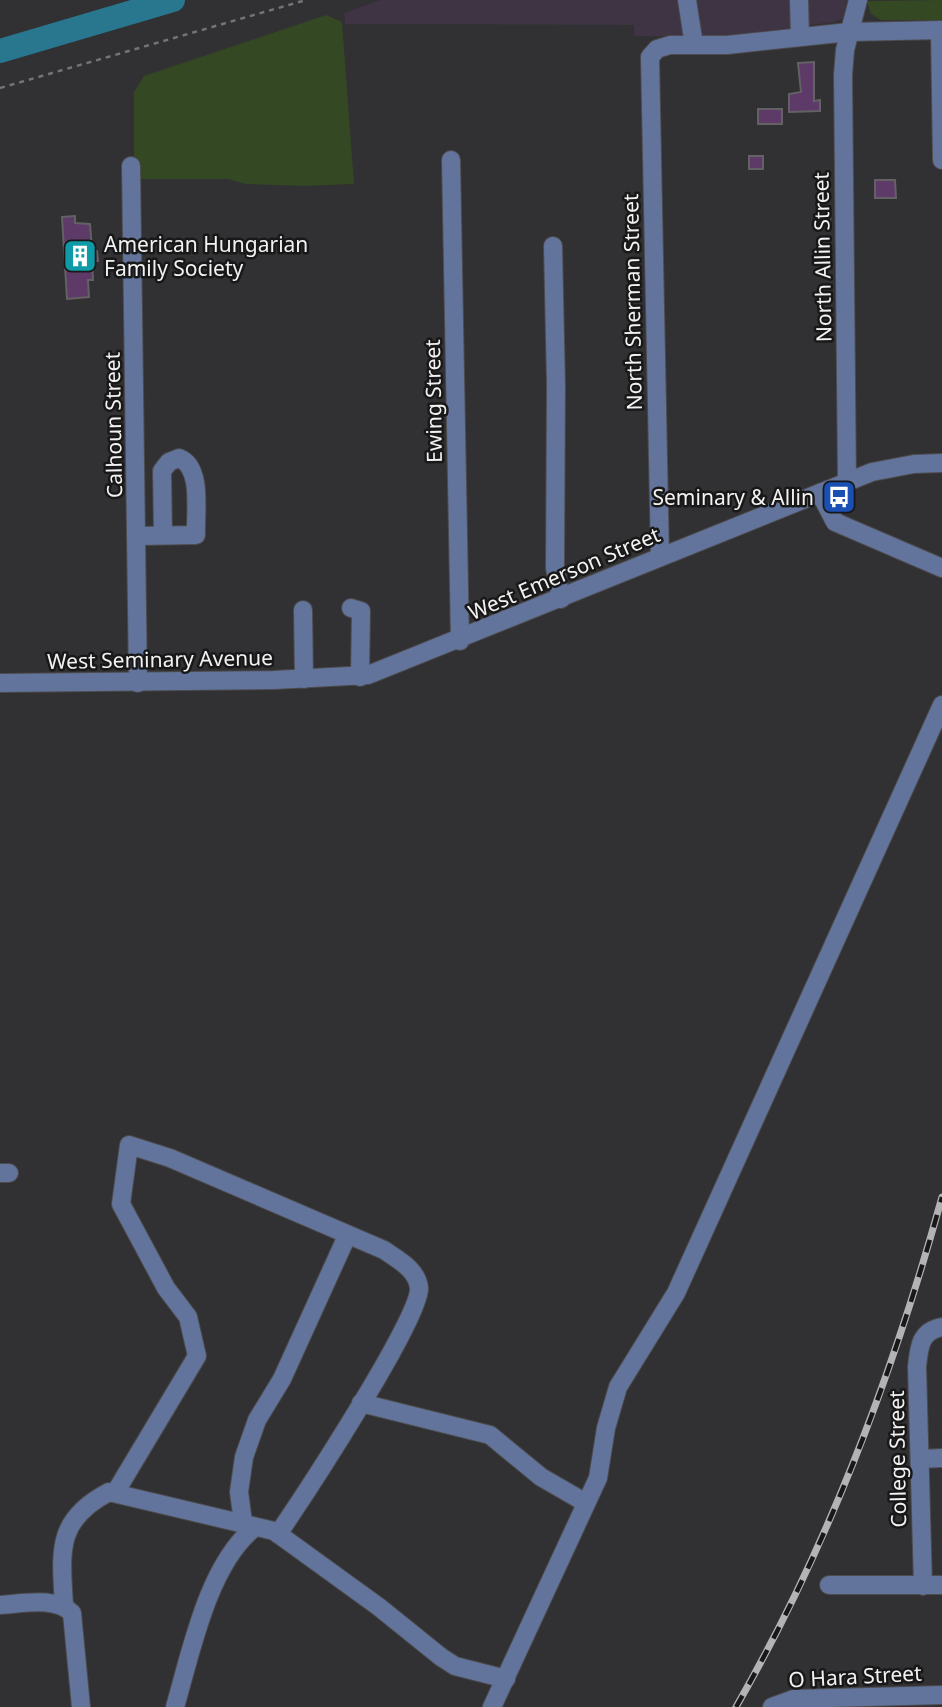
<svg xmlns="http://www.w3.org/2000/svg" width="942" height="1707" font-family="'Noto Sans',sans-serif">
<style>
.commercial{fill:#3e3443}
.green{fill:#344824}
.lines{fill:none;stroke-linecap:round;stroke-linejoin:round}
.river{stroke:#28778f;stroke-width:24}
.building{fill:#5d3a67;stroke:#636164;stroke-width:2}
.minor-casing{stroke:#4c4b4d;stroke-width:20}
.path{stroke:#747375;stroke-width:2.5;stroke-dasharray:5 5;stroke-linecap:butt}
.minor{stroke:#62749b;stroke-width:18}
.rail-casing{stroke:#b3b2b4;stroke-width:7}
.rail{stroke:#191819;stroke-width:4.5;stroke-dasharray:13;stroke-linecap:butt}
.labels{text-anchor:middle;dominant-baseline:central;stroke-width:5;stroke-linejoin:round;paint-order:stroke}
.poi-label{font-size:21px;fill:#f3f2f3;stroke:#191819;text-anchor:start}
.street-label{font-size:21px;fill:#f3f2f3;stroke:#191819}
</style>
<rect width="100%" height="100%" fill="#313032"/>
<polygon class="commercial" points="380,0 847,0 843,18 834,22 724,36 634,36 634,25 345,24 344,13"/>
<g class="green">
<polygon points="942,0 942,20 881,20 871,14 867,1"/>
<polygon points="326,15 342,22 354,184 304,186 245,184 228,179 140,179 134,162 134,92 144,76"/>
</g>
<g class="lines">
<polyline class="river" points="0,51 173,0"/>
</g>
<g class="building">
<polygon points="814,62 814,101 820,100 820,111 789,112 789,94 801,92 798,63"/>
<rect x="758" y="109" width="24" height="15"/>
<rect x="749" y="156" width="14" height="13"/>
<polygon points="875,180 895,180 896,198 875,198"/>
<polygon points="75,216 75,223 90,224 92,250 97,251 98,261 92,261 93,280 88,280 89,297 67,299 62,217"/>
</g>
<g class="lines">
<defs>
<g id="minor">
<polyline points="687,0 694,45"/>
<polyline points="799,0 800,37"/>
<polyline points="940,30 942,160"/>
<polyline points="451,160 460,641"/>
<polyline points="131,166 138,683"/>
<polyline points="553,246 556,385 555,568 561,599"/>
<polyline points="847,482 843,75 845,50 858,0"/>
<polyline points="820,493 835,522 942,568"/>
<path d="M 138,536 L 196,535 C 195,513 203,467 179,458 L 169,462 L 162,471 L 163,535"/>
<polyline points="660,557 650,57 657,49 670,45 727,45 849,32 942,30"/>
<polyline points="351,608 361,611 360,677"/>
<polyline points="303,610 304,679"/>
<polyline points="0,683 274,680 368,675 872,472 914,464 942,463"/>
<polyline points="0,1173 9,1173"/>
<polyline points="361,1403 490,1435 541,1477 586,1503"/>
<polyline points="920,1459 942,1458"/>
<path d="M 115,1493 L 197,1356 L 188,1317 L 166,1288 L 121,1204 L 129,1145 L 170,1158 L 384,1250 C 398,1260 417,1269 419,1288 C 421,1318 302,1499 278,1534"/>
<polyline points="243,1522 239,1492 244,1457 257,1420 282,1379 347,1236"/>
<polyline points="829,1585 942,1585"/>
<path d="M 923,1586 L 917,1367 C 919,1347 920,1331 942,1327"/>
<path d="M 0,1605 C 22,1604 55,1596 72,1613 L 81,1707"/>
<path d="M 64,1606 C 61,1552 55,1520 109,1492 L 274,1531 L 379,1607 L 441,1657 L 455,1666 L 506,1679"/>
<path d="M 175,1707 C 191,1652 208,1565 254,1528"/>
<polyline points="492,1707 598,1478 606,1428 618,1387 676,1293 942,705"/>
<polyline points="772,1707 794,1699 942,1695"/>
</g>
</defs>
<use href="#minor" class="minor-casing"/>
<g class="path">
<polyline points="0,88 306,0"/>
<polyline points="820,220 831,220"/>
</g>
<use href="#minor" class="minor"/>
<defs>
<path id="rail" d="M 736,1707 C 828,1547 893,1374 942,1197"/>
</defs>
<use href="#rail" class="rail-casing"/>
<use href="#rail" class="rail"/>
</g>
<defs>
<symbol id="building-square" viewBox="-11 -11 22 22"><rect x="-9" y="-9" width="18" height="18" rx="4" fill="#0f9aa8" stroke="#191819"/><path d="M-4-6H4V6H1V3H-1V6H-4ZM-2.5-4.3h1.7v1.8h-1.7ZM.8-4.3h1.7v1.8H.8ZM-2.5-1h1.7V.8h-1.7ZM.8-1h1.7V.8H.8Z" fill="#fff"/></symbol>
<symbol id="bus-square" viewBox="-11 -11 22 22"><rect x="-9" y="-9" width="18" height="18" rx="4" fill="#1a4fb4" stroke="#191819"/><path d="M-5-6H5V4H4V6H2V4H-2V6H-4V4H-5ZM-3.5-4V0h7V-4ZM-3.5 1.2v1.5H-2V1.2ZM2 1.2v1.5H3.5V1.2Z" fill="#fff"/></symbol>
</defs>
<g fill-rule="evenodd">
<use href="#building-square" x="61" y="237" width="38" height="38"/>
<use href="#bus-square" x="820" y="478" width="38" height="38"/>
</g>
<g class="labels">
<g class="poi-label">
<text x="104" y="244">American Hungarian<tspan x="104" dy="24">Family Society</tspan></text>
<text x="814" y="497" text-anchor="end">Seminary &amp; Allin</text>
</g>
<g class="street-label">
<text transform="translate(822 257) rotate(-91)">North Allin Street</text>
<text transform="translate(632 302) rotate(-91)">North Sherman Street</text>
<text transform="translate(433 401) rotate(-91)">Ewing Street</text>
<text transform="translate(113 425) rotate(-91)">Calhoun Street</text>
<text transform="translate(564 573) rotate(-23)">West Emerson Street</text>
<text transform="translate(160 659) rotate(-1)">West Seminary Avenue</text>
<text transform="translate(897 1459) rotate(-91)">College Street</text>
<text transform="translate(855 1676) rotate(-3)">O Hara Street</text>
</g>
</g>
</svg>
